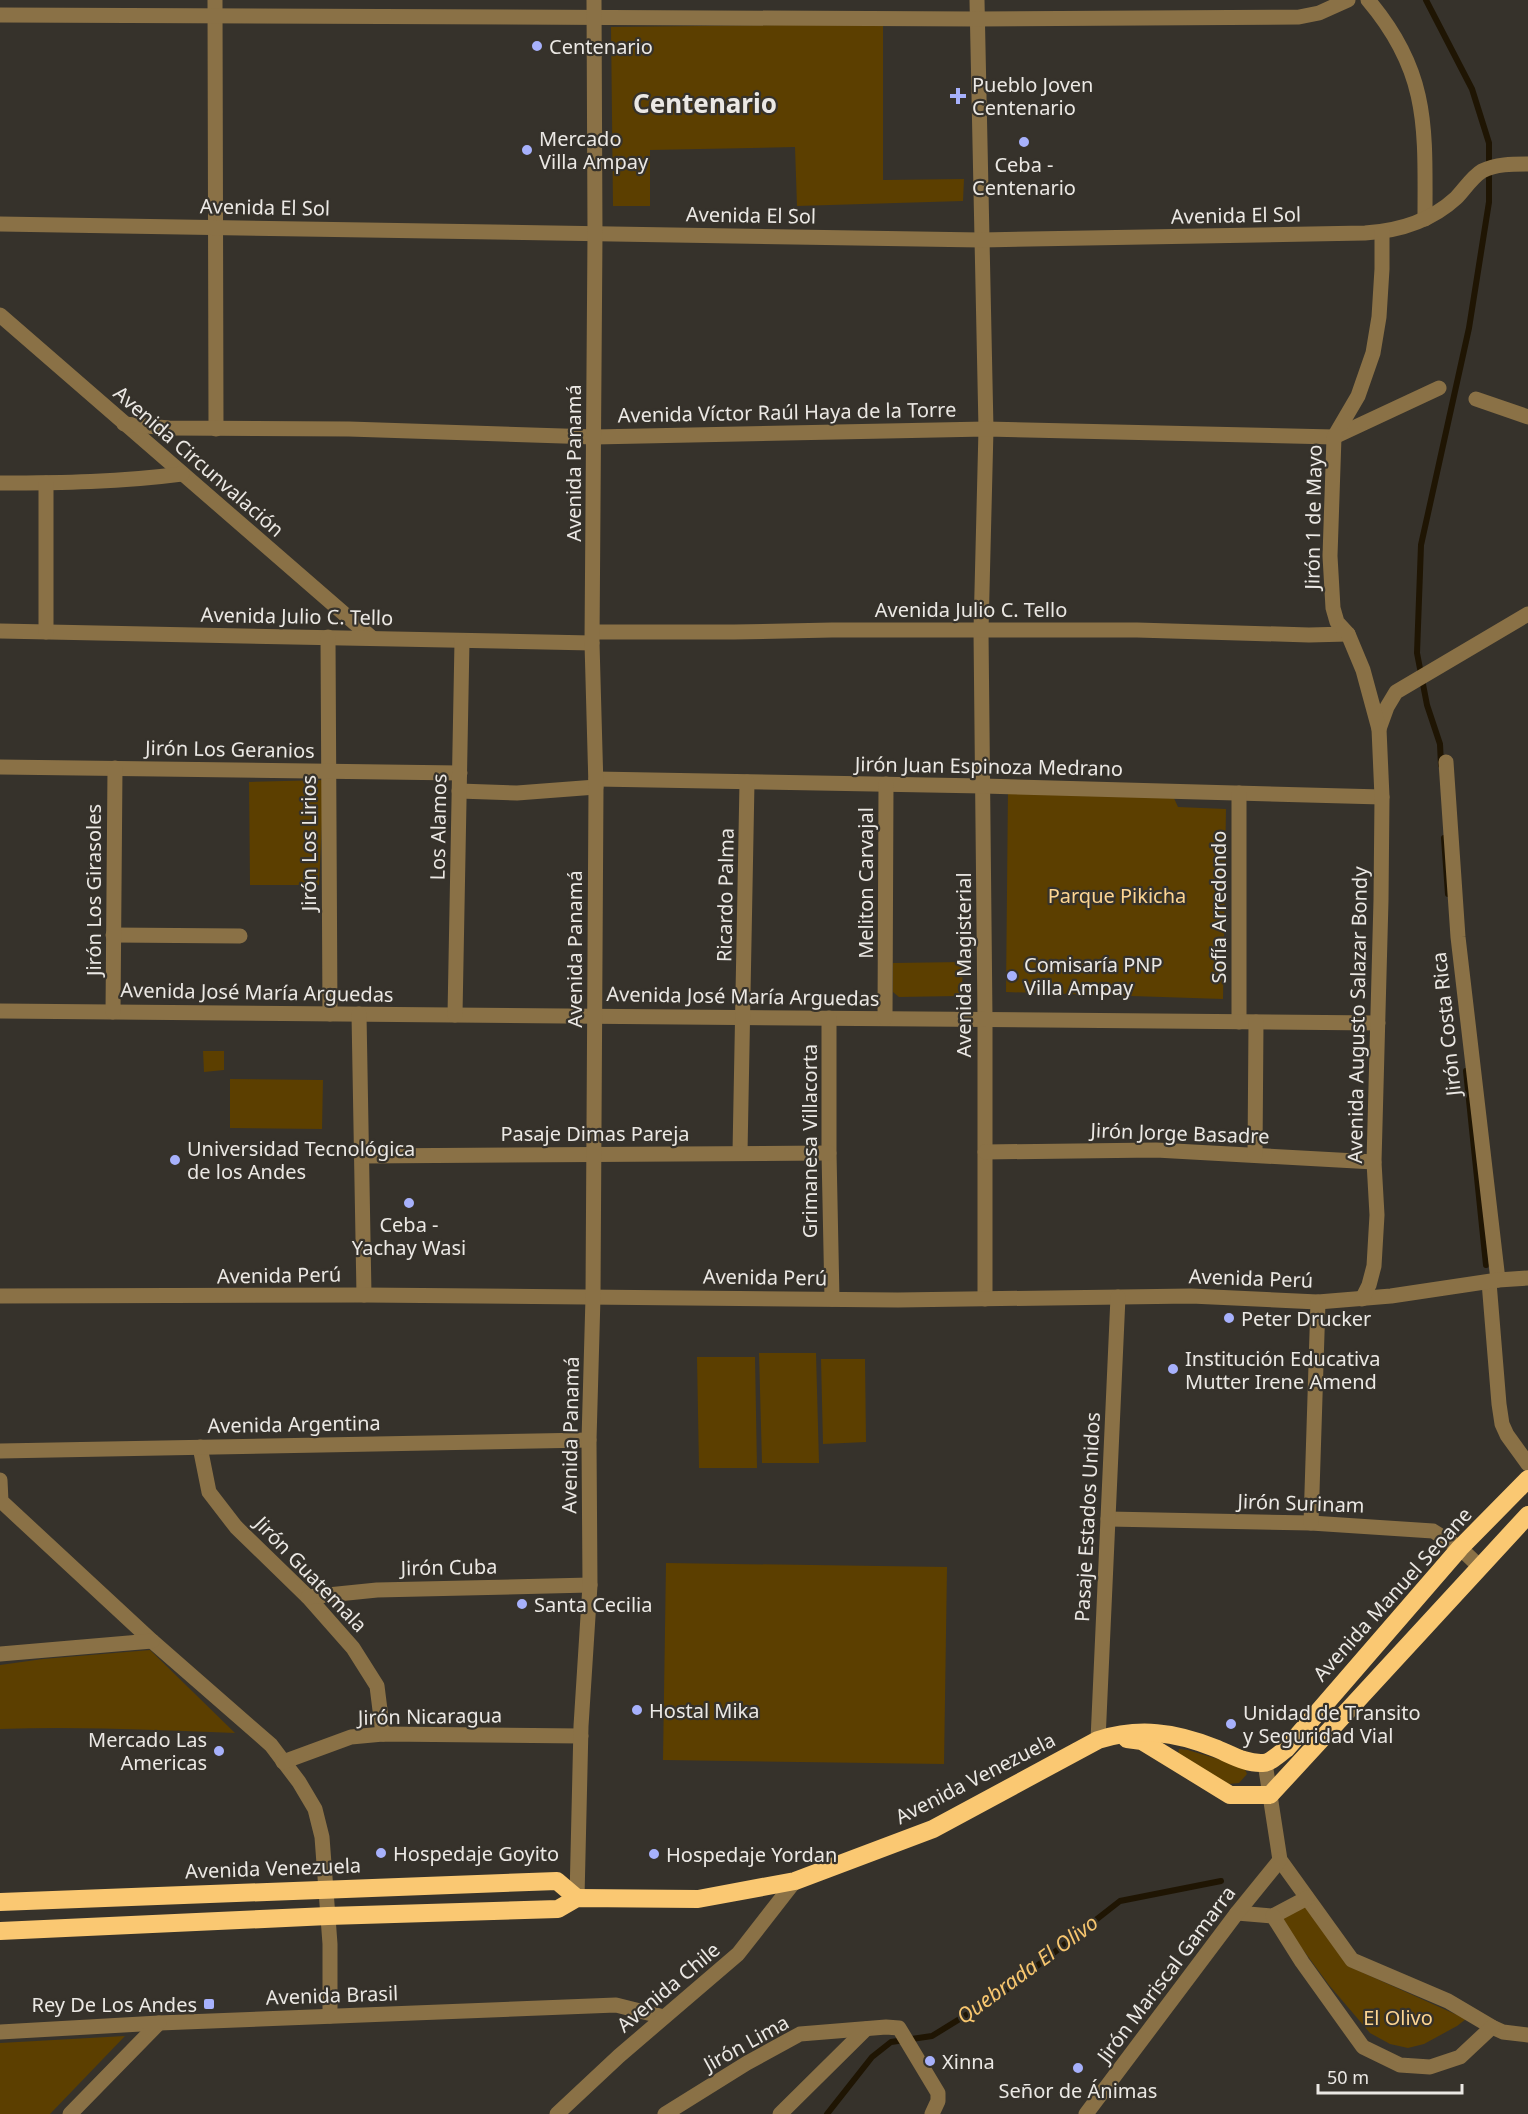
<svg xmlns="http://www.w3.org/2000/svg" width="1528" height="2114" font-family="'Noto Sans',sans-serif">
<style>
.green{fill:#5c3f00}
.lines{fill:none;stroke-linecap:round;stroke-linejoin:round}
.stream{stroke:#1f1503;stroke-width:6}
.minor{stroke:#8a7146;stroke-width:15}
.highway{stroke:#fac872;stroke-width:18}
.poi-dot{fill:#a7b1fc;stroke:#36322b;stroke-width:2}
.labels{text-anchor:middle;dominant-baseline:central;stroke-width:4.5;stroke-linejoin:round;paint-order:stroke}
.poi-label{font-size:20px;fill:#ebe8e4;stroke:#36322b;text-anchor:start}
.street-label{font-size:20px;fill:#ebe8e4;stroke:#36322b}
.park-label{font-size:20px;fill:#fdd592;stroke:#36322b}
.water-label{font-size:21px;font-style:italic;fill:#f7c66f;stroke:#36322b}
.district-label{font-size:26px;font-weight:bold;fill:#ebe8e4;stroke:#36322b}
</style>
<rect width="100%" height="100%" fill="#36322b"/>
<g class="green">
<polygon points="883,24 883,180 964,179 963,201 797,206 795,147 650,150 650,206 613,206 611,27"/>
<polygon points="324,780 319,885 250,885 249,782"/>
<polygon points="1008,788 1173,796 1178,807 1226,809 1223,999 1006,992"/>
<polygon points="963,962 962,992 958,996 899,997 893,992 893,963"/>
<polygon points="203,1051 224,1051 224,1070 204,1072"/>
<polygon points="230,1079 323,1080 322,1129 230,1128"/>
<polygon points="759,1353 816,1353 819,1463 762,1463"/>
<polygon points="697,1357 755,1357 757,1468 699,1468"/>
<polygon points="821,1359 865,1359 866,1442 823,1444"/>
<polygon points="666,1563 947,1567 944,1764 663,1760"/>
<path d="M 150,1650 L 235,1733 C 157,1730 79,1726 0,1729 L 0,1665 L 43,1659 Z"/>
<polygon points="1179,1749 1188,1750 1244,1767 1247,1774 1239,1783 1229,1784 1178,1755"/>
<polygon points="1305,1906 1348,1966 1466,2019 1457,2026 1424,2044 1408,2048 1390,2044 1370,2033 1329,1985 1287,1928 1283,1917"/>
<polygon points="125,2036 50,2114 0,2114 0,2043"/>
</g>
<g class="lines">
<g class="stream">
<polyline points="1426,0 1472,89 1489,143 1489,202 1469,328 1421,545 1417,653 1427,705 1440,744 1441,765"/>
<polyline points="1444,838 1448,894"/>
<polyline points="1466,1071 1486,1265"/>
<polyline points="827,2114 872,2057 891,2042 932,2036 1005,1991 1120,1901 1221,1881"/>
</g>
<g class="minor">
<polyline points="215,0 216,429"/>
<polyline points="977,0 986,429 981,631 985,1019 985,1299"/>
<path d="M 1368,0 C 1430,73 1425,129 1425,219"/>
<polyline points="0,15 977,19 1299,17 1319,13 1348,0"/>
<path d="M 0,224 L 981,240 L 1365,233 C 1398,231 1431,221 1456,198 C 1464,190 1472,177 1482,171 C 1496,164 1512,164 1528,164"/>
<polyline points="0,315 372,638"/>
<polyline points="1476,399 1528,417"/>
<polyline points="124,424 169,428 349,429 594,437 986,429 1334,437 1439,388"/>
<path d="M 0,483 C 61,483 121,482 182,474"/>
<polyline points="0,631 592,643"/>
<polyline points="46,632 46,483"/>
<polyline points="593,632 734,632 832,630 1137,630 1309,635 1348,634"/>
<polyline points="328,637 330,1014"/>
<polyline points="1379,729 1387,707 1396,692 1528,614"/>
<polyline points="1446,762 1458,937 1498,1280"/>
<polyline points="0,767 460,773"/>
<polyline points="596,779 983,786 1382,797"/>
<polyline points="459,791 517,793 596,787"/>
<polyline points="1239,793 1239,1022"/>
<polyline points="113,935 240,936"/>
<polyline points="0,1011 1378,1023"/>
<polyline points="113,1012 115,768"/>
<polyline points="359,1014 364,1295"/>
<polyline points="455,1015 462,641"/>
<polyline points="829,1018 829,1153 832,1299"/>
<polyline points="885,1018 886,784"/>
<polyline points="985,1152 1156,1150 1374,1162"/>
<polyline points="740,1153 747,782"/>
<polyline points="1255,1155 1256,1022"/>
<polyline points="362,1156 829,1153"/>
<polyline points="1489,1282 1499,1404 1502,1424 1507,1435 1528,1464"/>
<polyline points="0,1296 364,1295 898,1300 1191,1296 1318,1302 1391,1296 1498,1280 1528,1278"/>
<polyline points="1362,1299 1369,1285 1374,1266 1377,1215 1374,1162 1381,900 1382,797 1379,729 1363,670 1348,634 1337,622 1333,608 1330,556 1334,437 1358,396 1373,353 1379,317 1382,269 1382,232"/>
<polyline points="200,1447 209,1492 236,1527 308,1597 353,1648 377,1686 383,1734"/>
<polyline points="0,1451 589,1440"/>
<polyline points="0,1480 1,1501 152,1641 271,1745 299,1782 315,1809 322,1837 330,1944 330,2016"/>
<polyline points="1108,1519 1311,1523 1433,1531 1460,1548 1480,1567"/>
<polyline points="1311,1523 1318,1302"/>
<polyline points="308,1597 377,1590 590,1585"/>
<polyline points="0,1654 152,1641"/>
<polyline points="1098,1740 1118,1297"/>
<polyline points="283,1762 351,1737 383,1734 581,1736"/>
<polyline points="1265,1763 1280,1860 1352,1960 1448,2001 1492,2027 1503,2032 1528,2035"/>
<polyline points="577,1898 581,1726 590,1585 589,1440 593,1297 596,787 592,643 595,234 594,0"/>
<polyline points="1237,1913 1273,1916 1307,1898"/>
<polyline points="1273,1916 1302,1962 1363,2047 1400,2065 1430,2067 1460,2057 1492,2027"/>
<polyline points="0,2032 159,2023 616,2005 664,2017"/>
<polyline points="70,2114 159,2023"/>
<polyline points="557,2114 619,2056 738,1954 795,1881"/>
<polyline points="665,2114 747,2063 800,2034 886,2027 899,2028 938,2093 938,2101 932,2114"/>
<polyline points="780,2114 866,2029"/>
<polyline points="1086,2114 1237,1913 1280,1860"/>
</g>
<g class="highway">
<polyline points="1127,1739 1142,1741 1230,1795 1270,1795 1528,1515"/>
<polyline points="0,1902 557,1881 577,1898"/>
<path d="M 0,1931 L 328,1916 L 558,1909 L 577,1898 L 698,1899 L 795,1881 L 933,1829 L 1098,1740 C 1139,1727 1175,1732 1215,1748 C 1230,1754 1246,1764 1263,1763 C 1270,1763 1279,1754 1286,1749 L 1460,1548 L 1528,1479"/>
</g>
</g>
<g class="poi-dot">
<circle cx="537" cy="46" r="6"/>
<path d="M955 87h6v6h6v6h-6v6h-6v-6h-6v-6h6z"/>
<circle cx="1024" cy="142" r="6"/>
<circle cx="527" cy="150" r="6"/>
<circle cx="1012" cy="976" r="6"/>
<circle cx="175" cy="1160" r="6"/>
<circle cx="409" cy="1203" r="6"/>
<circle cx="1229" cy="1318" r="6"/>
<circle cx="1173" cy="1369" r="6"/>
<circle cx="522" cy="1604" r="6"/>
<circle cx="637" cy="1710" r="6"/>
<circle cx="1231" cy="1724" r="6"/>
<circle cx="219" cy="1751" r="6"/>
<circle cx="381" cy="1853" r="6"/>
<circle cx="654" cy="1854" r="6"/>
<rect x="203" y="1998" width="12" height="12" rx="3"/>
<circle cx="930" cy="2061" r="6"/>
<circle cx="1078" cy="2068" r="6"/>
</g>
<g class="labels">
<g class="poi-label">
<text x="549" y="46">Centenario</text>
<text x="972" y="84">Pueblo Joven<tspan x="972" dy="23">Centenario</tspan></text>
<text x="539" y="138">Mercado<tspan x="539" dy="23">Villa Ampay</tspan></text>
<text x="1024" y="164" text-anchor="middle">Ceba -<tspan x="1024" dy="23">Centenario</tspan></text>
<text x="1024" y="964">Comisaría PNP<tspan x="1024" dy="23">Villa Ampay</tspan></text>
<text x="187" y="1148">Universidad Tecnológica<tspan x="187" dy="23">de los Andes</tspan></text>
<text x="409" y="1224" text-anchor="middle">Ceba -<tspan x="409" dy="23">Yachay Wasi</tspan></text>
<text x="1241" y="1318">Peter Drucker</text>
<text x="1185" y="1358">Institución Educativa<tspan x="1185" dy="23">Mutter Irene Amend</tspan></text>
<text x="534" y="1604">Santa Cecilia</text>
<text x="649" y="1710">Hostal Mika</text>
<text x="1243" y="1712">Unidad de Transito<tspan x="1243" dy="23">y Seguridad Vial</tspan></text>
<text x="207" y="1739" text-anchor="end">Mercado Las<tspan x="207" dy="23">Americas</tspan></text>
<text x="393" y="1853">Hospedaje Goyito</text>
<text x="666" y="1854">Hospedaje Yordan</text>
<text x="197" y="2004" text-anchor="end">Rey De Los Andes</text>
<text x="942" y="2061">Xinna</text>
<text x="1078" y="2090" text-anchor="middle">Señor de Ánimas</text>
</g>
<g class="street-label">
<text transform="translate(265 207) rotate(1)">Avenida El Sol</text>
<text transform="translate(751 215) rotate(1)">Avenida El Sol</text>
<text transform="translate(1236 215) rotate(-1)">Avenida El Sol</text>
<text transform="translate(787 412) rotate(-1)">Avenida Víctor Raúl Haya de la Torre</text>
<text transform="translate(199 461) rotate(41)">Avenida Circunvalación</text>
<text transform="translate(573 463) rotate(-90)">Avenida Panamá</text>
<text transform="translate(1313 517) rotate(-89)">Jirón 1 de Mayo</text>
<text x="971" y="609">Avenida Julio C. Tello</text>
<text transform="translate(297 616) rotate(1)">Avenida Julio C. Tello</text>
<text transform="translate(230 749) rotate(1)">Jirón Los Geranios</text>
<text transform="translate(989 766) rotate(1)">Jirón Juan Espinoza Medrano</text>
<text transform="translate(438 827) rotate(-89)">Los Alamos</text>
<text transform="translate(308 843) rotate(-90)">Jirón Los Lirios</text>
<text transform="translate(865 883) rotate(-90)">Meliton Carvajal</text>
<text transform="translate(93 890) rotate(-90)">Jirón Los Girasoles</text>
<text transform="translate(725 895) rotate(-89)">Ricardo Palma</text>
<text transform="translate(1218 907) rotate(-90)">Sofía Arredondo</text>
<text transform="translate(574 949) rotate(-90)">Avenida Panamá</text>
<text transform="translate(963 965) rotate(-90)">Avenida Magisterial</text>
<text transform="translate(257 992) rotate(1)">Avenida José María Arguedas</text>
<text transform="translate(743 996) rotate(1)">Avenida José María Arguedas</text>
<text transform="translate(1357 1015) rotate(-89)">Avenida Augusto Salazar Bondy</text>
<text transform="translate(1446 1024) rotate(-96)">Jirón Costa Rica</text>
<text x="595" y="1133">Pasaje Dimas Pareja</text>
<text transform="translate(1180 1133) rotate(2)">Jirón Jorge Basadre</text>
<text transform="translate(809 1141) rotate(-90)">Grimanesa Villacorta</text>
<text transform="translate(279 1275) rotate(-1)">Avenida Perú</text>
<text transform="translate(765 1277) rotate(1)">Avenida Perú</text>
<text transform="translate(1251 1278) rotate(2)">Avenida Perú</text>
<text transform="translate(294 1424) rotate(-1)">Avenida Argentina</text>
<text transform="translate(570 1435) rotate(-89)">Avenida Panamá</text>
<text transform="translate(1301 1503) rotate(2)">Jirón Surinam</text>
<text transform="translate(1087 1517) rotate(-87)">Pasaje Estados Unidos</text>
<text transform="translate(449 1567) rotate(-1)">Jirón Cuba</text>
<text transform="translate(311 1574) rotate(46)">Jirón Guatemala</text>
<text transform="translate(1392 1594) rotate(-48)">Avenida Manuel Seoane</text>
<text transform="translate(430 1716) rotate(-1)">Jirón Nicaragua</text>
<text transform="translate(975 1778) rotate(-27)">Avenida Venezuela</text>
<text transform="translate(273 1868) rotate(-2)">Avenida Venezuela</text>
<text transform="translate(1166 1974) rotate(-53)">Jirón Mariscal Gamarra</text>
<text transform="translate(668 1987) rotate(-40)">Avenida Chile</text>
<text transform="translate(332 1995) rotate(-2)">Avenida Brasil</text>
<text transform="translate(746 2043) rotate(-29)">Jirón Lima</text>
</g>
<g class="park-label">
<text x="1117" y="895">Parque Pikicha</text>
<text x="1398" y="2017">El Olivo</text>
</g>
<g class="water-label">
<text transform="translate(1027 1969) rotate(-36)">Quebrada El Olivo</text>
</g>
<g class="district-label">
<text x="705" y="103">Centenario</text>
</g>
</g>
<path d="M1318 2084v9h144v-9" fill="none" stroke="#ebe8e4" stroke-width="3"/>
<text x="1327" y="2084" font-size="18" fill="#ebe8e4" stroke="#36322b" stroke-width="4.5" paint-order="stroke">50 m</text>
</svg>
